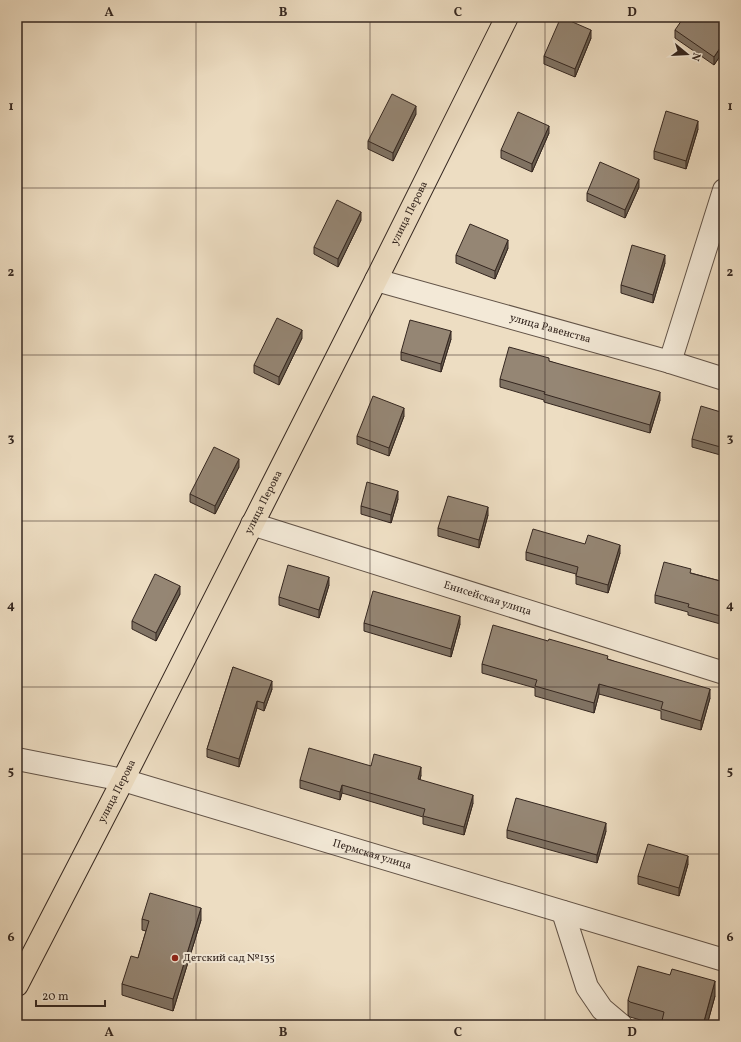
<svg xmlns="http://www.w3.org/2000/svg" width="741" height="1042" font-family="Vollkorn,serif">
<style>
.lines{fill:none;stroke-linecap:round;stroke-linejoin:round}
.minor-casing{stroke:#635448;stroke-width:24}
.major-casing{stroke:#352720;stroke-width:24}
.minor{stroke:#f3e9d7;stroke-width:22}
.major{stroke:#edddc2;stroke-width:22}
.wall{fill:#807364;stroke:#352720}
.shaded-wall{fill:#685e51;stroke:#352720}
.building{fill:#958674;stroke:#352720}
.grid{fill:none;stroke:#352720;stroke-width:1;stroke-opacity:0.55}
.poi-dot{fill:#8f2418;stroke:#f3e9d7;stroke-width:1.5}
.labels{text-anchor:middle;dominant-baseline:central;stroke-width:4;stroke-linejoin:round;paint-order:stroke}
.street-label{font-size:11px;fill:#352720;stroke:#f3e9d7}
.poi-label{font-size:11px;fill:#352720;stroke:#f3e9d7;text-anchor:start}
.neatline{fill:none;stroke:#352720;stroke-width:1.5}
.grid-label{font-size:13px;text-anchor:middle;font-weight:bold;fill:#352720}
</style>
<rect width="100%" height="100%" fill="#edddc2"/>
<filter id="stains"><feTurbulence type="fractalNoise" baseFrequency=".005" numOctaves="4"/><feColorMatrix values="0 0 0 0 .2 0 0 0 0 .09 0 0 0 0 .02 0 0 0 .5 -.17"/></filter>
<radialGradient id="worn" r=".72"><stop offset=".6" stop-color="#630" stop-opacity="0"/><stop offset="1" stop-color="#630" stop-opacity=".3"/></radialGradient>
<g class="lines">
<defs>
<g id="minor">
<path id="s1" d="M 376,280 L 670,362 L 724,379"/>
<polyline points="670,362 724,190"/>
<path id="s2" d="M 252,524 L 724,673"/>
<path id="s3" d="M 17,759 L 123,780 L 724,960"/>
<polyline points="563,912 587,987 602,1009 621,1025"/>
</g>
<g id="major">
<path id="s4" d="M 17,985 L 123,780 L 376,280 L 507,17"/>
</g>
</defs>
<use href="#minor" class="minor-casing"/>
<use href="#major" class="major-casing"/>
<use href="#minor" class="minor"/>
<use href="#major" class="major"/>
</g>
<g class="wall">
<polygon points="724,18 724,50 714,65 675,38 675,30"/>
<polygon points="591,38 575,77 544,64 544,56"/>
<polygon points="416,114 393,161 368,149 368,141"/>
<polygon points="698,129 686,169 654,159 654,151"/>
<polygon points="549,133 532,172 501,158 501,150"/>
<polygon points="639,187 625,218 587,201 587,193"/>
<polygon points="361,220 338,267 314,254 314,247"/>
<polygon points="508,248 495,279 456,263 456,255"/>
<polygon points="665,263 653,303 621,293 621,285"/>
<polygon points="302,338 279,385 254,373 254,365"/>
<polygon points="451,339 441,372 401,360 401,352"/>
<polygon points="549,361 660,400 650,433 544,402 544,400 500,387 500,379"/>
<polygon points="724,413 724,456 692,447 692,439"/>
<polygon points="404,416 389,456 357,444 357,436"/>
<polygon points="239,467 215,514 190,502 190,494"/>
<polygon points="398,499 391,523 361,514 361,506"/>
<polygon points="488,515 479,548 438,536 438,528"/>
<polygon points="526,552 620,553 608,593 576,584 576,574 526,560"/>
<polygon points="691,573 724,582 724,625 688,615 688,612 655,603 655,595"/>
<polygon points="329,585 319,618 279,605 279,597"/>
<polygon points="180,594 156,641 132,629 132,621"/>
<polygon points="364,623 460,624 451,657 364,631"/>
<polygon points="608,659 710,698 701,730 661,719 661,711 599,694 594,713 535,696 535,688 482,673 482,664"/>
<polygon points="233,667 272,689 264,711 257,708 239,767 207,757 207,749"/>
<polygon points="371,766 421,775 420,780 473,803 464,835 423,824 423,817 342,793 340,800 300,788 300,780"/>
<polygon points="507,830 606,831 597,863 507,838"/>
<polygon points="688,864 679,896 638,884 638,876"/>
<polygon points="142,919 201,920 173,1011 122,995 122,984 138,958 146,931 142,930"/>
<polygon points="715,996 707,1025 658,1025 630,1017 628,1015 628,1000"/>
</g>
<g class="shaded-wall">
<polygon points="591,30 591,38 575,77 575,69"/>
<polygon points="724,42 724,50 714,65 714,57"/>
<polygon points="416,106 416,114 393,161 393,153"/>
<polygon points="698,121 698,129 686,169 686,161"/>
<polygon points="549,126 549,133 532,172 532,164"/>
<polygon points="639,179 639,187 625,218 625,210"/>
<polygon points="361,212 361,220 338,267 338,259"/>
<polygon points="508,240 508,248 495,279 495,271"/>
<polygon points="665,255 665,263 653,303 653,295"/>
<polygon points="302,330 302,338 279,385 279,377"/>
<polygon points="451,331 451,339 441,372 441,364"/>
<polygon points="660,392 660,400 650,433 650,425"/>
<polygon points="404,408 404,416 389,456 389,448"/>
<polygon points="239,459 239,467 215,514 215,506"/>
<polygon points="398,491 398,499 391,523 391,515"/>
<polygon points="488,507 488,515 479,548 479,540"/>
<polygon points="620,545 620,553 608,593 608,585"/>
<polygon points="329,577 329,585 319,618 319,610"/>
<polygon points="180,586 180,594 156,641 156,633"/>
<polygon points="460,616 460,624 451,657 451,649"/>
<polygon points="272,681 272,689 264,711 264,703"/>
<polygon points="599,684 599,694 594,713 594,703"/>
<polygon points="710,689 710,698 701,730 701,721"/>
<polygon points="257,701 257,708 239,767 239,759"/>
<polygon points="421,767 421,775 418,787 418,779"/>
<polygon points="342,785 342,793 340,800 340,792"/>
<polygon points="473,795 473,803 464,835 464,827"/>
<polygon points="606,823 606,831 597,863 597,855"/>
<polygon points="688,856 688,864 679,896 679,888"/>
<polygon points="201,908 201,920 173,1011 173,999"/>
<polygon points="715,981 715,996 707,1025 703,1025"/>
</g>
<g class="building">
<polygon points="561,17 591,30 575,69 544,56"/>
<polygon points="684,17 722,17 724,18 724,42 714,57 675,30"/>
<polygon points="392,94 416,106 393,153 368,141"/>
<polygon points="666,111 698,121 686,161 654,151"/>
<polygon points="518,112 549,126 532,164 501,150"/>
<polygon points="600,162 639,179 625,210 587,193"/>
<polygon points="337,200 361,212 338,259 314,247"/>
<polygon points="470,224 508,240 495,271 456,255"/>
<polygon points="632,245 665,255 653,295 621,285"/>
<polygon points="277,318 302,330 279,377 254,365"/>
<polygon points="410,320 451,331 441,364 401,352"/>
<polygon points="509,347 549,358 549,361 660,392 650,425 544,394 545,392 500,379"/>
<polygon points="373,396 404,408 389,448 357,436"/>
<polygon points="701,406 724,413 724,448 692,439"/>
<polygon points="214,447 239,459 215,506 190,494"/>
<polygon points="367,482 398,491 391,515 361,506"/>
<polygon points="448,496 488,507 479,540 438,528"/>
<polygon points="533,529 585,544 588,535 620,545 608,585 576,576 578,567 526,552"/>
<polygon points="664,562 691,569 690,573 724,582 724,617 688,607 689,604 655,595"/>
<polygon points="288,565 329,577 319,610 279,597"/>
<polygon points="155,574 180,586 156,633 132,621"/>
<polygon points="373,591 460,616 451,649 364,623"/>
<polygon points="493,625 548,641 549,639 608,656 607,659 710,689 701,721 661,709 663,702 599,684 594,703 535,686 537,680 482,664"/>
<polygon points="233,667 272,681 264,703 257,701 239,759 207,749"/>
<polygon points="309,748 371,766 374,754 421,767 418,779 473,795 464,827 423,816 425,809 342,785 340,792 300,780"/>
<polygon points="516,798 606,823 597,855 507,830"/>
<polygon points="648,844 688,856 679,888 638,876"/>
<polygon points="150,893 201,908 173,999 122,984 131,956 138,958 149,921 142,919"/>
<polygon points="638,966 670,975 672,969 715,981 703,1025 661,1025 664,1012 630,1002 628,1000"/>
</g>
<path class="grid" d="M 196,17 L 196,1025M 370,17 L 370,1025M 545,17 L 545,1025M 17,188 L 724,188M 17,355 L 724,355M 17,521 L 724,521M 17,687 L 724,687M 17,854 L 724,854"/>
<circle class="poi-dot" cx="175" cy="958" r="4"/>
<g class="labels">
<g class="street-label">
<text stroke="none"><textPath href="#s4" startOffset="866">улица Перова</textPath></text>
<text stroke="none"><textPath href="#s1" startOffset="181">улица Равенства</textPath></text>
<text stroke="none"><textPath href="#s4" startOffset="542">улица Перова</textPath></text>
<text stroke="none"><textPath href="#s2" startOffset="247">Енисейская улица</textPath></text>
<text stroke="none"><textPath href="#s4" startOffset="218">улица Перова</textPath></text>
<text stroke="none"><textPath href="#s3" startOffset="368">Пермская улица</textPath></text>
</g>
<g class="poi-label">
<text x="183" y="958">Детский сад №135</text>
</g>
</g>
<rect width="741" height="1042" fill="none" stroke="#edddc2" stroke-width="44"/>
<g transform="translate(687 54) rotate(108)" stroke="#f3e9d7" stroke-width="3" paint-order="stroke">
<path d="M0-3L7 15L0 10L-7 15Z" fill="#352720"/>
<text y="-6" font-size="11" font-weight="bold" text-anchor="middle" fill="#352720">N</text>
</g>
<path d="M36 1000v6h69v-6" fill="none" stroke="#352720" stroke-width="2"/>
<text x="42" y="1000" font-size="12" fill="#352720" stroke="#f3e9d7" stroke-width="3" paint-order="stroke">20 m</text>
<rect x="22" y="22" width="697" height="998" class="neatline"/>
<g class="grid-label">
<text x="109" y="16">A</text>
<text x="283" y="16">B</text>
<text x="458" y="16">C</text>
<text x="632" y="16">D</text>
<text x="11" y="110">1</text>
<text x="730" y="110">1</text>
<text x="11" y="276">2</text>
<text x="730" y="276">2</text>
<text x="11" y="442">3</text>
<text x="730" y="442">3</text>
<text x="11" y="609">4</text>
<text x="730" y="609">4</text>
<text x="11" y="775">5</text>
<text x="730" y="775">5</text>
<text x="11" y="941">6</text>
<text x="730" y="941">6</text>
<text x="109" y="1036">A</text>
<text x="283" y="1036">B</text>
<text x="458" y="1036">C</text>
<text x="632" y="1036">D</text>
</g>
<rect width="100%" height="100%" filter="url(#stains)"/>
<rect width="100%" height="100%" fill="url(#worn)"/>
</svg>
